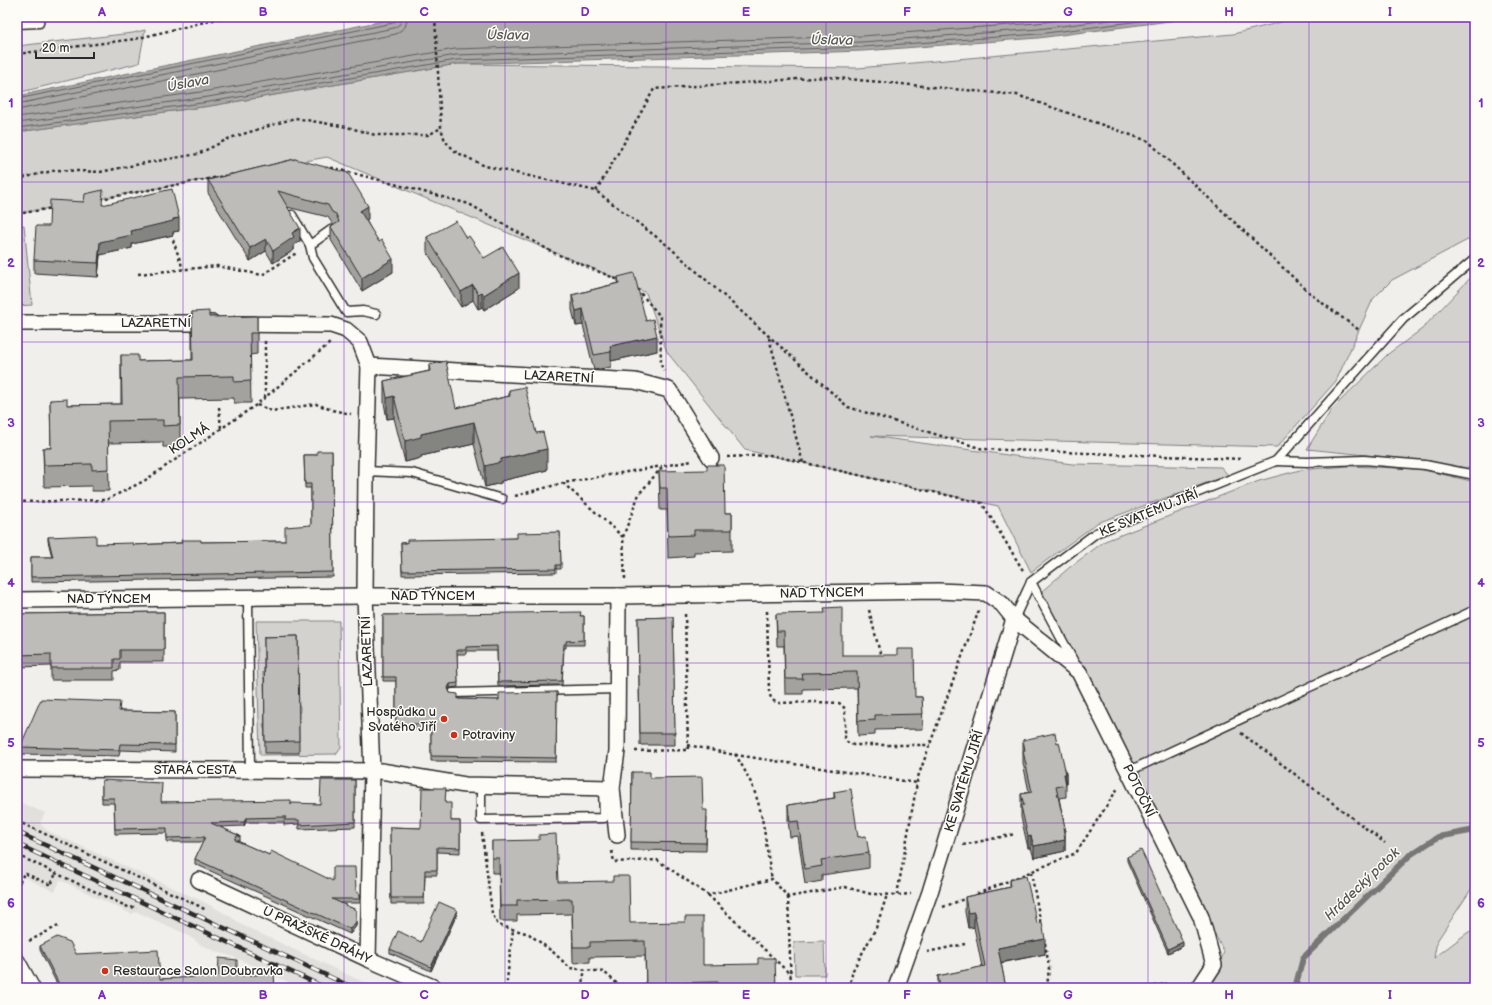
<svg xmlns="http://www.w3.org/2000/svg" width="1492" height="1005" font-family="'Balsamiq Sans',sans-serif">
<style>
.built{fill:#e1e0dc}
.green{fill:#d3d2cf;stroke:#7f7e7d;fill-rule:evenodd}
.water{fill:#aaa9a7;stroke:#777775}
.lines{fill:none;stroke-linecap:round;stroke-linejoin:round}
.shore{stroke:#5e5d5d;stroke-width:1}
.stream{stroke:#777775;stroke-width:6}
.service-casing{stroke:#2b2b2b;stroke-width:11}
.minor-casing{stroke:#2b2b2b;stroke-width:18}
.path{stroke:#2b2b2b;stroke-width:2.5;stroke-dasharray:3 3;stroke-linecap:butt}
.service{stroke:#fdfcf7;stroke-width:8}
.minor{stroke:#fdfcf7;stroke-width:15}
.rail-casing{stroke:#2b2b2b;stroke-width:4.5}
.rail{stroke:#fdfcf7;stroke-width:3;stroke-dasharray:9;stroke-linecap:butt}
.wall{fill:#a3a29e;stroke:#2b2b2b}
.shaded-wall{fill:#848481;stroke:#2b2b2b}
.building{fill:#bdbcb8;stroke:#2b2b2b}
.grid{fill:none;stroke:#7b2cbf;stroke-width:1;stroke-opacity:0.55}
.poi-dot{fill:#c8321e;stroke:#fdfcf7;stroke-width:1.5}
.labels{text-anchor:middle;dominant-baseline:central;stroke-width:3;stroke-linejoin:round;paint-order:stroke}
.street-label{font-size:13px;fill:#2b2b2b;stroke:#fdfcf7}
.poi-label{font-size:13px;fill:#2b2b2b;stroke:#fdfcf7;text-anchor:start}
.water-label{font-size:14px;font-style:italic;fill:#575756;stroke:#fdfcf7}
.neatline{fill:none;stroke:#7b2cbf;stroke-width:1.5}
.grid-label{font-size:13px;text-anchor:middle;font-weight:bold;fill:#7b2cbf}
</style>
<rect width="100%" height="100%" fill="#f0efeb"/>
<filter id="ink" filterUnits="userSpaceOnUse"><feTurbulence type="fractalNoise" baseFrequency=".025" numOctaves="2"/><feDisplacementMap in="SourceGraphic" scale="8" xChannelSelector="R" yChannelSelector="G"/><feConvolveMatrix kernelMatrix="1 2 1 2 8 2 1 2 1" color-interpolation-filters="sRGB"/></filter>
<g filter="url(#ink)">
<polygon class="built" points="17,801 45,813 40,823 46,830 206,903 231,917 244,926 363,982 384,988 301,988 234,957 217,952 201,945 186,934 137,912 131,914 60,880 55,892 17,874"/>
<g class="green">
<polygon points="1302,17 1475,17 1475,236 1392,280 1373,299 1336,381 1277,447 871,436 1072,464 1221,467 1228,475 1097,523 1031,572 998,506 745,450 667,352 646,293 625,282 327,157 17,214 17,132 210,106 457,64 858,68 1233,34"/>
<polygon points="145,30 139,63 17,93 17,46 133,33"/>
<polygon points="24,225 32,305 17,306 17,226"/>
<polygon points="1475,273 1475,470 1406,459 1307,449 1332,409 1388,354 1422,329"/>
<polygon points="1348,466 1420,469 1475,482 1475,888 1472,888 1437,941 1434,958 1467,933 1475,929 1475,988 1210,988 1224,952 1041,592 1070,567 1105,541 1259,481 1300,470"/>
<path d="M 256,621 L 339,621 L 341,747 L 336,754 L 260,755 ZM 264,649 L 298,705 L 300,706 L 300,712 L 265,730 L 264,729 L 263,724 L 265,724 L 264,678 L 263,677 L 263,672 L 264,672 Z"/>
<polygon points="824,941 825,975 795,975 794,942"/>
</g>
<polygon class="water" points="402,17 1201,17 1038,38 863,51 457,64 210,106 17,132 17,96"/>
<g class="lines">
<g class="shore">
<polyline points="17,99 393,23 396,21 397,17"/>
<polyline points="17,104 394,28 400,24 402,17"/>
<polyline points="17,110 396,34 405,27 408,17"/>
<polyline points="17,117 208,91 455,49 862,36 1037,23 1084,17"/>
<polyline points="17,123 208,97 456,55 862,42 1038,29 1132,17"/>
<polyline points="17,128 209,102 456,60 863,47 1038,34 1172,17"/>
</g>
<polyline class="stream" points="1295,988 1303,958 1410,855 1438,837 1475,830"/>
<defs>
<g id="service">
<polyline points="17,24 39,23 40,17"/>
<polyline points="292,215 310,245"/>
<polyline points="331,230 310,245 313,258 346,312 363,311 376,314"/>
<polyline points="1276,461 1307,462 1364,460 1425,465 1475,475"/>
<polyline points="366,471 412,473 502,499"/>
<polyline points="1031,582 1075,664"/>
<polyline points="248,598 250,770"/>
<polyline points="1014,619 1031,582 1096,533 1276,461 1403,319 1475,259"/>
<polyline points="453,693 618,689"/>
<polyline points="1129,771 1475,610"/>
<polyline points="481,785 481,820 604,818 603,788"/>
</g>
<g id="minor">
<polyline points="17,323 213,323"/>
<polyline points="237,324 331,325 346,330 360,342 369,366 366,471 365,596 372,772 368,959"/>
<polyline points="369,366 635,381 669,390 711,458"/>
<polyline points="17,600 365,596 618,596 938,591 986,593 1002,604 1014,619 1079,672 1201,917 1214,965 1199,988"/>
<polyline points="17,769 381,771 465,785 612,788"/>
<polyline points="617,835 612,788 617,751 618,596"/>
<polyline points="199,880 368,959 435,988"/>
<polyline points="17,961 32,988"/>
<polyline points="896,988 930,892 1014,619"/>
</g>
</defs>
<use href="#service" class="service-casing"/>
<use href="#minor" class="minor-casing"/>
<g class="path">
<polyline points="435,17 441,128 445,141 456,152 485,166 596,191 667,245 848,407 983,449 1242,459"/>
<polyline points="17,54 135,39 225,17"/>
<polyline points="325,168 334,168 469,204 552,252 621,281"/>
<polyline points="17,179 57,170 100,172 145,163 198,154 230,138 295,118 347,127 375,135 428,135 441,128"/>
<polyline points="596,191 624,143 654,89 827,77 1017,95 1148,141 1313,296 1359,330"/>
<polyline points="100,199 235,174"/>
<polyline points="17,214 52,208"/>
<polyline points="173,240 183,269"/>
<polyline points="138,274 217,266 262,275 298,252"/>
<polyline points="637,289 660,316 661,365 664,371"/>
<polyline points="769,338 803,463"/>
<polyline points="265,341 265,398"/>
<polyline points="257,405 272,411 316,404 332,410 351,414"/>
<polyline points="219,407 221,429"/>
<polyline points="727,457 770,455 982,503 1024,572"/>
<polyline points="515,496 563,483"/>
<polyline points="17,502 106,500 144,481 256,405 330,343"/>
<polyline points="623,537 563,483 662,466"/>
<polyline points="625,579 623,537 639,494 663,466 692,461"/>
<polyline points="869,610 881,657"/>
<path d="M 767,611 L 769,691 C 770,697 772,701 778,703 L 814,702 L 839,703 L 842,705 L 845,709 L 845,738 L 847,742 L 853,745 L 930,745"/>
<polyline points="1241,733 1385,843"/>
<polyline points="688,745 730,754 917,783"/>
<polyline points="635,751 688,750 685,612"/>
<path d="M 735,754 C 743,767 750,779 755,793 C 765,820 766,851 772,879"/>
<polyline points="17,821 199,906 206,910"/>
<polyline points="482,833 492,913 498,925 529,934 553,952 570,968 604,972 622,988"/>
<polyline points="963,845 1015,834"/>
<polyline points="612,851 614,862 657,860 708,895 772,879 788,897 845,887 871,894 897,895 911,894"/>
<polyline points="17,855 130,908 134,907 137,908"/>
<polyline points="1031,872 1041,925"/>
<polyline points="17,888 24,873 51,885 56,873"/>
<polyline points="977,894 1076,853 1118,788"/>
<polyline points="708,895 791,975"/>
<polyline points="897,895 918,777 979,610"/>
<polyline points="788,897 791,988"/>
<polyline points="943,907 967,898"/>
<polyline points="29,941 58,926"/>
<polyline points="1045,943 1049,967 1047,988"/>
<polyline points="927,952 965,944"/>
<polyline points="506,988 513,930"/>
<polyline points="581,988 585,970"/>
<polyline points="849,988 853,970 876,928 887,895"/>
</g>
<use href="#service" class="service"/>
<use href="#minor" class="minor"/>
<defs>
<g id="rail">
<polyline points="17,832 354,988"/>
<polyline points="17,844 326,988"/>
</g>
</defs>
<use href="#rail" class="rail-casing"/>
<use href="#rail" class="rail"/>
</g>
<g class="wall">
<polygon points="295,159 368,219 366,220 393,272 362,291 331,240 331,227 334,226 328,217 287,207 300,241 294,245 294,250 273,263 266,251 250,261 208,193 208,180"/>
<polygon points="102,205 179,231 173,232 173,235 132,244 132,248 100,255 98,277 34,273 34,260 49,226"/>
<polygon points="427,237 466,238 484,258 519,288 484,310 482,307 478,309 473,300 461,307 427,252"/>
<polygon points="618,277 646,321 657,351 611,361 611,367 594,370 583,325 576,326 572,310 572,295 618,283"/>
<polygon points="192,312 209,317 257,316 257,354 250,355 251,403 234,403 234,398 180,399 180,447 163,447 163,442 108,443 109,491 92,491 92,486 44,487 43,448 51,448 50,400 67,405 121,404 121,355 138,361 192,360"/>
<polygon points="429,365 456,408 509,396 509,390 536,433 547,470 501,481 501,483 485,487 474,444 421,456 421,458 405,462 394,418 387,419 384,403 384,381 429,371"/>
<polygon points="332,451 333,577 31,582 31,557 52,557 48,541 48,537 96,544 133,545 201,542 285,541 311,525 311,488 305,488 304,455 317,455"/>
<polygon points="659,471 725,513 732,513 732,551 694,552 694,556 668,558 667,510 660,510"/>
<polygon points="560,532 561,569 556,569 556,573 402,575 401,543 517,538"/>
<polygon points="164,612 164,662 120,662 120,670 114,671 114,680 51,680 51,666 17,667 17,614"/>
<polygon points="776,614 842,655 915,697 922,697 923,729 875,730 875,735 858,736 857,688 803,689 803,694 785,694 784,646 777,646"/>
<polygon points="383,615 584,616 584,645 566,645 566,648 564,648 562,685 498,686 497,651 466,651 466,654 457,654 458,687 450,688 449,691 450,693 458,699 499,700 557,692 556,762 431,761 431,729 396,729 396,681 383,681"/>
<polygon points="673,617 675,745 640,745 638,618"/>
<polygon points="298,636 299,753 265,753 264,637"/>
<polygon points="120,709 120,711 175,712 175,752 120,750 119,756 20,754 20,747"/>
<polygon points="1023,740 1057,743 1066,774 1066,797 1059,798 1065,828 1065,851 1034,858 1031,848 1028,848 1021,817 1021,794 1029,792 1023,763"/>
<polygon points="632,772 650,778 703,810 707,818 706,851 631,850"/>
<polygon points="102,780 161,802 291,805 320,804 355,780 355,827 299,829 299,824 284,825 284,822 246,822 244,826 220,827 240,836 240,841 237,841 269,855 360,894 360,903 341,903 356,910 356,926 350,934 195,864 195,859 203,842 167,842 167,833 115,834 114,803 102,803"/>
<polygon points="834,792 858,837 869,853 869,868 822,875 822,881 805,884 798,836 790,837 788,820 788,805 834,798"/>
<polygon points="446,803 451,821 460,821 460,853 437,852 437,875 425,875 424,904 391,904 390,827 421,828"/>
<polygon points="492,841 558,882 703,965 776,988 646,988 645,956 590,957 590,962 573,963 572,914 517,915 517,921 500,921 499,873 492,873"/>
<polygon points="1127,857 1183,946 1168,953 1127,861"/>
<polygon points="1010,880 1037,923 1045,954 1001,963 1006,988 938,988 938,976 982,967 974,927 968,928 965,912 965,897 1010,887"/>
<polygon points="457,914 431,971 390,953 390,949 421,942"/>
<polygon points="40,946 76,954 160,979 237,976 275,988 59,988 40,950"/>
</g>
<g class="shaded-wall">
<polygon points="368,206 368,219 360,224 360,211"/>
<polygon points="179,218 179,231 173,232 173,235 132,244 132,248 100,255 98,277 100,242 131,231"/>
<polygon points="300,228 300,241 294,245 294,250 273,263 273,251 292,233"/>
<polygon points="266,239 266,251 250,261 250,248"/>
<polygon points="393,259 393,272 362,291 362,278"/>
<polygon points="519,273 519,288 484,310 484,295"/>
<polygon points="473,285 473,300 461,307 461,292"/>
<polygon points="482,292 482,307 478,309 478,294"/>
<polygon points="583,309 583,325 576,326 576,311"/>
<polygon points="657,336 657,351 611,361 611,352 610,346"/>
<polygon points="394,396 394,418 387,419 387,398"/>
<polygon points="474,422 474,444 421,456 421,458 405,462 405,441 421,434"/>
<polygon points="547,449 547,470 501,481 501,483 485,487 485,466 501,459"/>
<polygon points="19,684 19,696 17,699 17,687"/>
<polygon points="450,684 450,688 448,693 448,688"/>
<polygon points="1064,774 1066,774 1066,785"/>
<polygon points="246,818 246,822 244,826 244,822"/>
<polygon points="1063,828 1065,828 1065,839"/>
<polygon points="1031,836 1031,848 1028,848 1028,837"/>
<polygon points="1065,840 1065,851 1034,858 1034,846"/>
<polygon points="457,910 457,914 431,971 431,967"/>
<polygon points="974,912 974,927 968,928 968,913"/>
<polygon points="356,922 356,926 350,934 350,929"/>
<polygon points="1045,939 1045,954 998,963 998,948"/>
<polygon points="1183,942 1183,946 1168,953 1168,949"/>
</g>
<g class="building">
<polygon points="295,159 348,173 368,206 360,211 379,242 382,240 393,259 362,278 331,227 339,222 336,214 332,212 328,205 278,191 300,228 292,233 294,237 273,251 266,239 250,248 208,180"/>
<polygon points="172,189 179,218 173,219 173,221 131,231 132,235 100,242 98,263 34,260 36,226 49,226 50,200 84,202 85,194 103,190 102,205"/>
<polygon points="456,221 466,238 469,236 484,258 503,247 519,273 484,295 482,292 478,294 473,285 461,292 427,237"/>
<polygon points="634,273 646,321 653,319 657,336 610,346 611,352 594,355 583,309 576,311 572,295 619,283 618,277"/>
<polygon points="209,311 209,317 257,316 257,333 250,333 251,381 234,382 234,376 179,377 180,425 163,426 163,420 108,421 109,469 92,470 92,464 44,465 43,448 51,448 50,400 67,399 67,405 122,404 121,355 138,355 138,361 193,360 192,312"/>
<polygon points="446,361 456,408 510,396 509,390 525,387 536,433 543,432 547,449 501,459 501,462 485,466 474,422 421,434 421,437 405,441 394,396 387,398 384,381 430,371 429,365"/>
<polygon points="317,451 332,451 333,572 31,577 31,557 53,557 48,537 96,535 96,544 133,543 133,545 182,543 181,540 201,540 201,542 285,541 285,527 311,525 311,484 305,484 304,455 317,455"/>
<polygon points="707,465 724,465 725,513 732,513 732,530 694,530 694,535 668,536 667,488 660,488 659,471 707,470"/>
<polygon points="560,532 561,565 556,565 556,569 402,571 401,543 407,543 407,540 517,538 517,533"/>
<polygon points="842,607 842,655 897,655 897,649 914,649 915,697 922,697 923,714 875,715 875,720 858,721 857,672 802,673 803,679 785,679 784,631 777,631 776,614 825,613 824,608"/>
<polygon points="164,612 164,650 120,650 120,659 114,659 114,668 51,668 51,654 17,655 17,614"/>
<polygon points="581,612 580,616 584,616 584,640 566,641 566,644 564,644 562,681 498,682 497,646 466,647 466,650 457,650 458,683 450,684 448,688 450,693 458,694 458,699 499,700 499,693 557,692 556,758 431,756 431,724 396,724 396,677 383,677 383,615"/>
<polygon points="673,617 675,733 640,733 638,618"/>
<polygon points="298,636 299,741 265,742 264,637"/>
<polygon points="41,699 120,702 119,711 175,712 175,745 120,744 119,750 20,747"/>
<polygon points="1055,733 1057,743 1059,742 1066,774 1064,774 1066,785 1056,787 1065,828 1063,828 1065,840 1034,846 1031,836 1028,837 1021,806 1024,805 1021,794 1032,792 1023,751 1025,750 1023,740"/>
<polygon points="632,772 650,772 650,778 702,777 703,810 707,810 706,843 631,842"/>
<polygon points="102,780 162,783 161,802 291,800 291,805 292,803 320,804 321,780 355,780 355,822 299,825 299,820 284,820 286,817 246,818 244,822 211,823 240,836 237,836 235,840 269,855 271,851 333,881 333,867 355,867 356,891 360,894 360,899 332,899 356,910 356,922 350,929 195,859 205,837 167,838 167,828 115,829 114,798 102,798"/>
<polygon points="422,788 446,788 445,803 451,803 451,821 460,821 460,848 437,847 437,870 425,870 424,898 391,898 390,827 421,828"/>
<polygon points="851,789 858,837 866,836 869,853 821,860 822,866 805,869 798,821 790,822 788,805 835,798 834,792"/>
<polygon points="556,834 558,882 613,881 613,876 629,876 630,923 685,922 685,917 703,917 703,965 758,964 758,958 775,958 776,988 718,988 718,982 663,983 663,988 646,988 645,941 590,942 590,947 573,947 572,899 517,900 517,906 500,906 499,858 492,858 492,841 539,840 539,835"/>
<polygon points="1141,850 1183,942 1168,949 1127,857"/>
<polygon points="1026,876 1037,923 1042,922 1045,939 998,948 1006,988 940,988 938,976 985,966 974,912 968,913 965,897 1011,887 1010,880"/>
<polygon points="439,902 457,910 431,967 390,949 398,931 421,942"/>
<polygon points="57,937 70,942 76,954 158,950 160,979 218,976 219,958 237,960 237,976 274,974 275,988 61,988 40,946"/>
<polygon points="1167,983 1168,988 1142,988"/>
</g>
</g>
<path class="grid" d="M 183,17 L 183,988M 344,17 L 344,988M 505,17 L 505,988M 666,17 L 666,988M 826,17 L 826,988M 987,17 L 987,988M 1148,17 L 1148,988M 1309,17 L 1309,988M 17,182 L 1475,182M 17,342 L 1475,342M 17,502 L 1475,502M 17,663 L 1475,663M 17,823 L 1475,823"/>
<g class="poi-dot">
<circle cx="444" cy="719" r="4"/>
<circle cx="454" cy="735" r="4"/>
<circle cx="105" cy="971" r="4"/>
</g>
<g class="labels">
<g class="street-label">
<text x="156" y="323">LAZARETNÍ</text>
<text transform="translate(559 377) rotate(3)">LAZARETNÍ</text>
<text transform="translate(189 439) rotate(-34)">KOLMÁ</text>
<text transform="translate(1149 513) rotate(-22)">KE SVATÉMU JIŘÍ</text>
<text transform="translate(822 593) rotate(-1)">NAD TÝNCEM</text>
<text x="433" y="596">NAD TÝNCEM</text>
<text x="109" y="599">NAD TÝNCEM</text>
<text transform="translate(367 651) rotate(-92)">LAZARETNÍ</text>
<text x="195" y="770">STARÁ CESTA</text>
<text transform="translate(964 781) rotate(-73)">KE SVATÉMU JIŘÍ</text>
<text transform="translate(1139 791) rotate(64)">POTOČNÍ</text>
<text transform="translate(317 935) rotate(25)">U PRAŽSKÉ DRÁHY</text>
</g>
<g class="poi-label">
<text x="436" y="712" text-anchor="end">Hospůdka u<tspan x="436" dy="15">Svatého Jiří</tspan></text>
<text x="462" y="735">Potraviny</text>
<text x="113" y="971">Restaurace Salon Doubravka</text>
</g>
<g class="water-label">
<text transform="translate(508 35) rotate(1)">Úslava</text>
<text transform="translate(832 40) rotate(1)">Úslava</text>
<text transform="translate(188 83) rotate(-11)">Úslava</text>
<text transform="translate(1362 884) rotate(-44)">Hrádecký potok</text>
</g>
</g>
<rect width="1492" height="1005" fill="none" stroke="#fdfcf7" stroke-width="44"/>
<path d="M36 52v6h58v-6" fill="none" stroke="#2b2b2b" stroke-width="2"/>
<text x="42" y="52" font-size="12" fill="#2b2b2b" stroke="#fdfcf7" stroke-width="3" paint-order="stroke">20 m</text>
<rect x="22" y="22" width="1448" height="961" class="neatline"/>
<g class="grid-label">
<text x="102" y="16">A</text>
<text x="263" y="16">B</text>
<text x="424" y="16">C</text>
<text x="585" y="16">D</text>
<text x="746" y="16">E</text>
<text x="907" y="16">F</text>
<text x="1068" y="16">G</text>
<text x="1229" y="16">H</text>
<text x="1390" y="16">I</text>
<text x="11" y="107">1</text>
<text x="1481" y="107">1</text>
<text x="11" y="267">2</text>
<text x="1481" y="267">2</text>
<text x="11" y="427">3</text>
<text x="1481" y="427">3</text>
<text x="11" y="587">4</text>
<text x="1481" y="587">4</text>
<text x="11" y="747">5</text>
<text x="1481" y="747">5</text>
<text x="11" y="907">6</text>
<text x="1481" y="907">6</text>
<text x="102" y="999">A</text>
<text x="263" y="999">B</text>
<text x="424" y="999">C</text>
<text x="585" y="999">D</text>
<text x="746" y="999">E</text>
<text x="907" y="999">F</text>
<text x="1068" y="999">G</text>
<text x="1229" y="999">H</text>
<text x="1390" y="999">I</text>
</g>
</svg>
